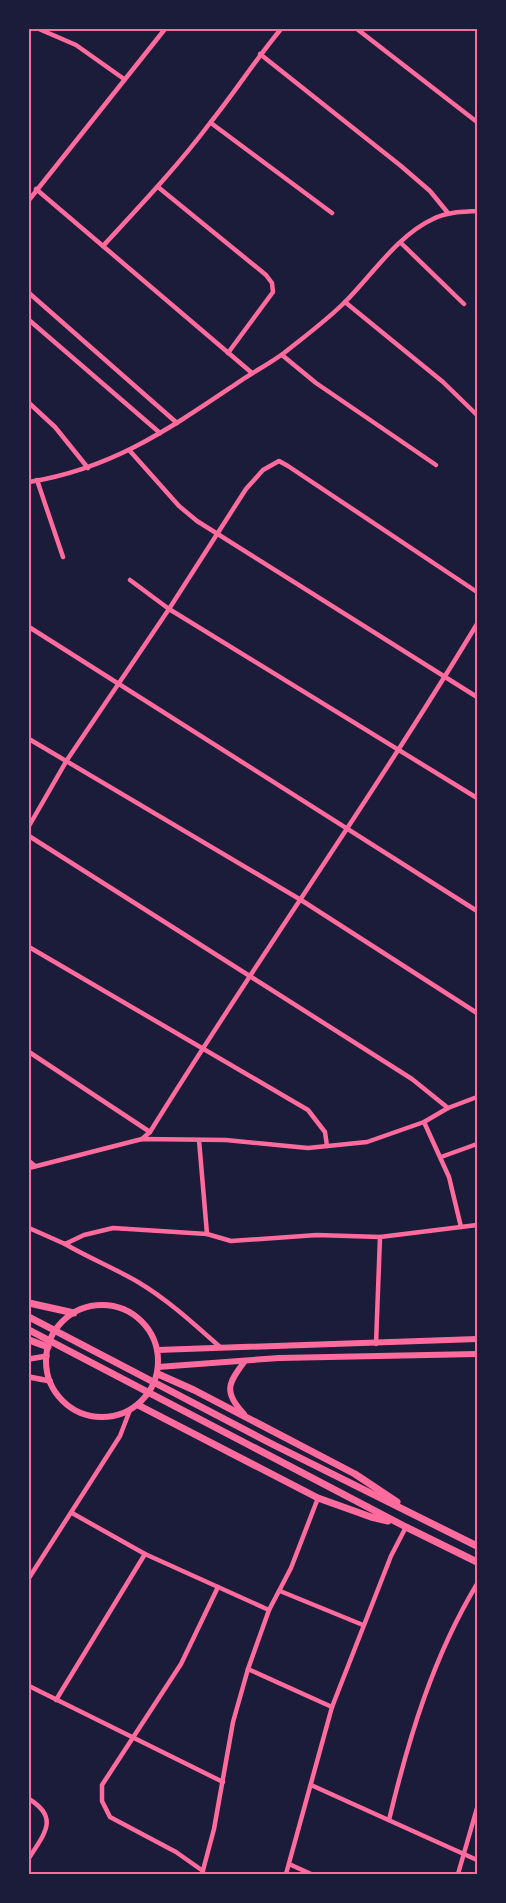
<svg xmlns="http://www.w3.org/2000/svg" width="506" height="1903" font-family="Signika,sans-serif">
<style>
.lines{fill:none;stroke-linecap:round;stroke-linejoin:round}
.minor{stroke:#ff6b9d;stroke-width:4.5}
.secondary{stroke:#ff6b9d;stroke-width:5.5}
.primary{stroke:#ff6b9d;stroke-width:6}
.trunk{stroke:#ff6b9d;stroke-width:7}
.neatline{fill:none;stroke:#ff6b9d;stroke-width:2}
</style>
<rect width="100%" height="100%" fill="#1b1b3a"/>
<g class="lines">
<g class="minor">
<polyline points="39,29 76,45 124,79"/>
<polyline points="357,29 477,122"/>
<polyline points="260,54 401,166 430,191 448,213"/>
<polyline points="211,123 332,213"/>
<polyline points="158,187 266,275 272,283 273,292 228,353"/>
<polyline points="36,189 252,373"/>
<polyline points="29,200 165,29"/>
<polyline points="401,243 464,304"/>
<path d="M 103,246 C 140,206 177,167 210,123 C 235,92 256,59 281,29"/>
<polyline points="29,293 177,423"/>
<polyline points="345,302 443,382 477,415"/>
<polyline points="29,320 160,433"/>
<polyline points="282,355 316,383 436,465"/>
<polyline points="29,403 55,427 88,468"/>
<polyline points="130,451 179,506 197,521 477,697"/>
<polyline points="37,480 63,557"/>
<path d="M 29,482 C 110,469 166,431 233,386 C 249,374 268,365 284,353 C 304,337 327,320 345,302 C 372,275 398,235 433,219 C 446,212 462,212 477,211"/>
<polyline points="130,580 169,609 477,798"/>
<polyline points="29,627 477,911"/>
<polyline points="29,739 301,900 477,1013"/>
<polyline points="29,826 67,760 169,609 246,489 263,470 279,461 288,466 477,592"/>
<polyline points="29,836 412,1079 448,1108"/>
<polyline points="29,947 308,1110 325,1132 327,1146"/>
<polyline points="29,1052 150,1132"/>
<polyline points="424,1122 449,1177 461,1227"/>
<path d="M 142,1139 L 150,1132 C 256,961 373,796 477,624"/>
<polyline points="199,1140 207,1234"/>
<polyline points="441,1157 477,1144"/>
<polyline points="29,1161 35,1166"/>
<polyline points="29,1168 142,1139 226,1140 308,1148 367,1142 424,1122 448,1108 477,1097"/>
<polyline points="29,1228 65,1244 84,1235 113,1228 207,1234 231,1241 317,1235 380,1237 477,1225"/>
<path d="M 65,1244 C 89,1258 114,1268 138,1282 C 168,1300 193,1323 220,1347"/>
<polyline points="376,1344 380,1237"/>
<polyline points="72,1513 145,1554 269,1610"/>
<polyline points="29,1578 120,1436 130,1410"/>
<polyline points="280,1591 363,1625"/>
<polyline points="248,1669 332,1707"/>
<polyline points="29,1686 223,1782"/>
<polyline points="56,1700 145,1554"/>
<polyline points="311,1785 477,1860"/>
<path d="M 29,1799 C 60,1818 44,1834 29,1858"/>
<path d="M 389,1820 C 409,1737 433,1657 477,1584"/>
<polyline points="289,1864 311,1874"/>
<polyline points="203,1871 176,1852 110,1817 102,1801 102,1785 181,1664 218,1587"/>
<polyline points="202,1874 214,1829 233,1722 248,1669 269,1610 291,1568 318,1498"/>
<polyline points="286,1874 332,1707 391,1556 406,1527"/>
<polyline points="458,1874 477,1808"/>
</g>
<g class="secondary">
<polyline points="29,1359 47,1356"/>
<polyline points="29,1377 50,1381"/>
</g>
<g class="primary">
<circle cx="102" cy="1361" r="56"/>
<polyline points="157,1350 477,1339"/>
<polyline points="158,1367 279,1358 477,1354"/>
<path d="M 244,1414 C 223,1392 228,1383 245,1361"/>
</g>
<g class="trunk">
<polyline points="29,1303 74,1313"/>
<polyline points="29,1317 272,1444 477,1546"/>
<polyline points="29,1330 406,1527 477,1562"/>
<polyline points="29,1340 48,1347"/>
<polyline points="158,1374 194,1390 355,1474 397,1502"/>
<polyline points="138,1405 318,1498 371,1517 388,1521"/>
</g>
</g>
<rect width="506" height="1903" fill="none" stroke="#1b1b3a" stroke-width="60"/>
<rect x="30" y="30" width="446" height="1843" class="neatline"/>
</svg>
